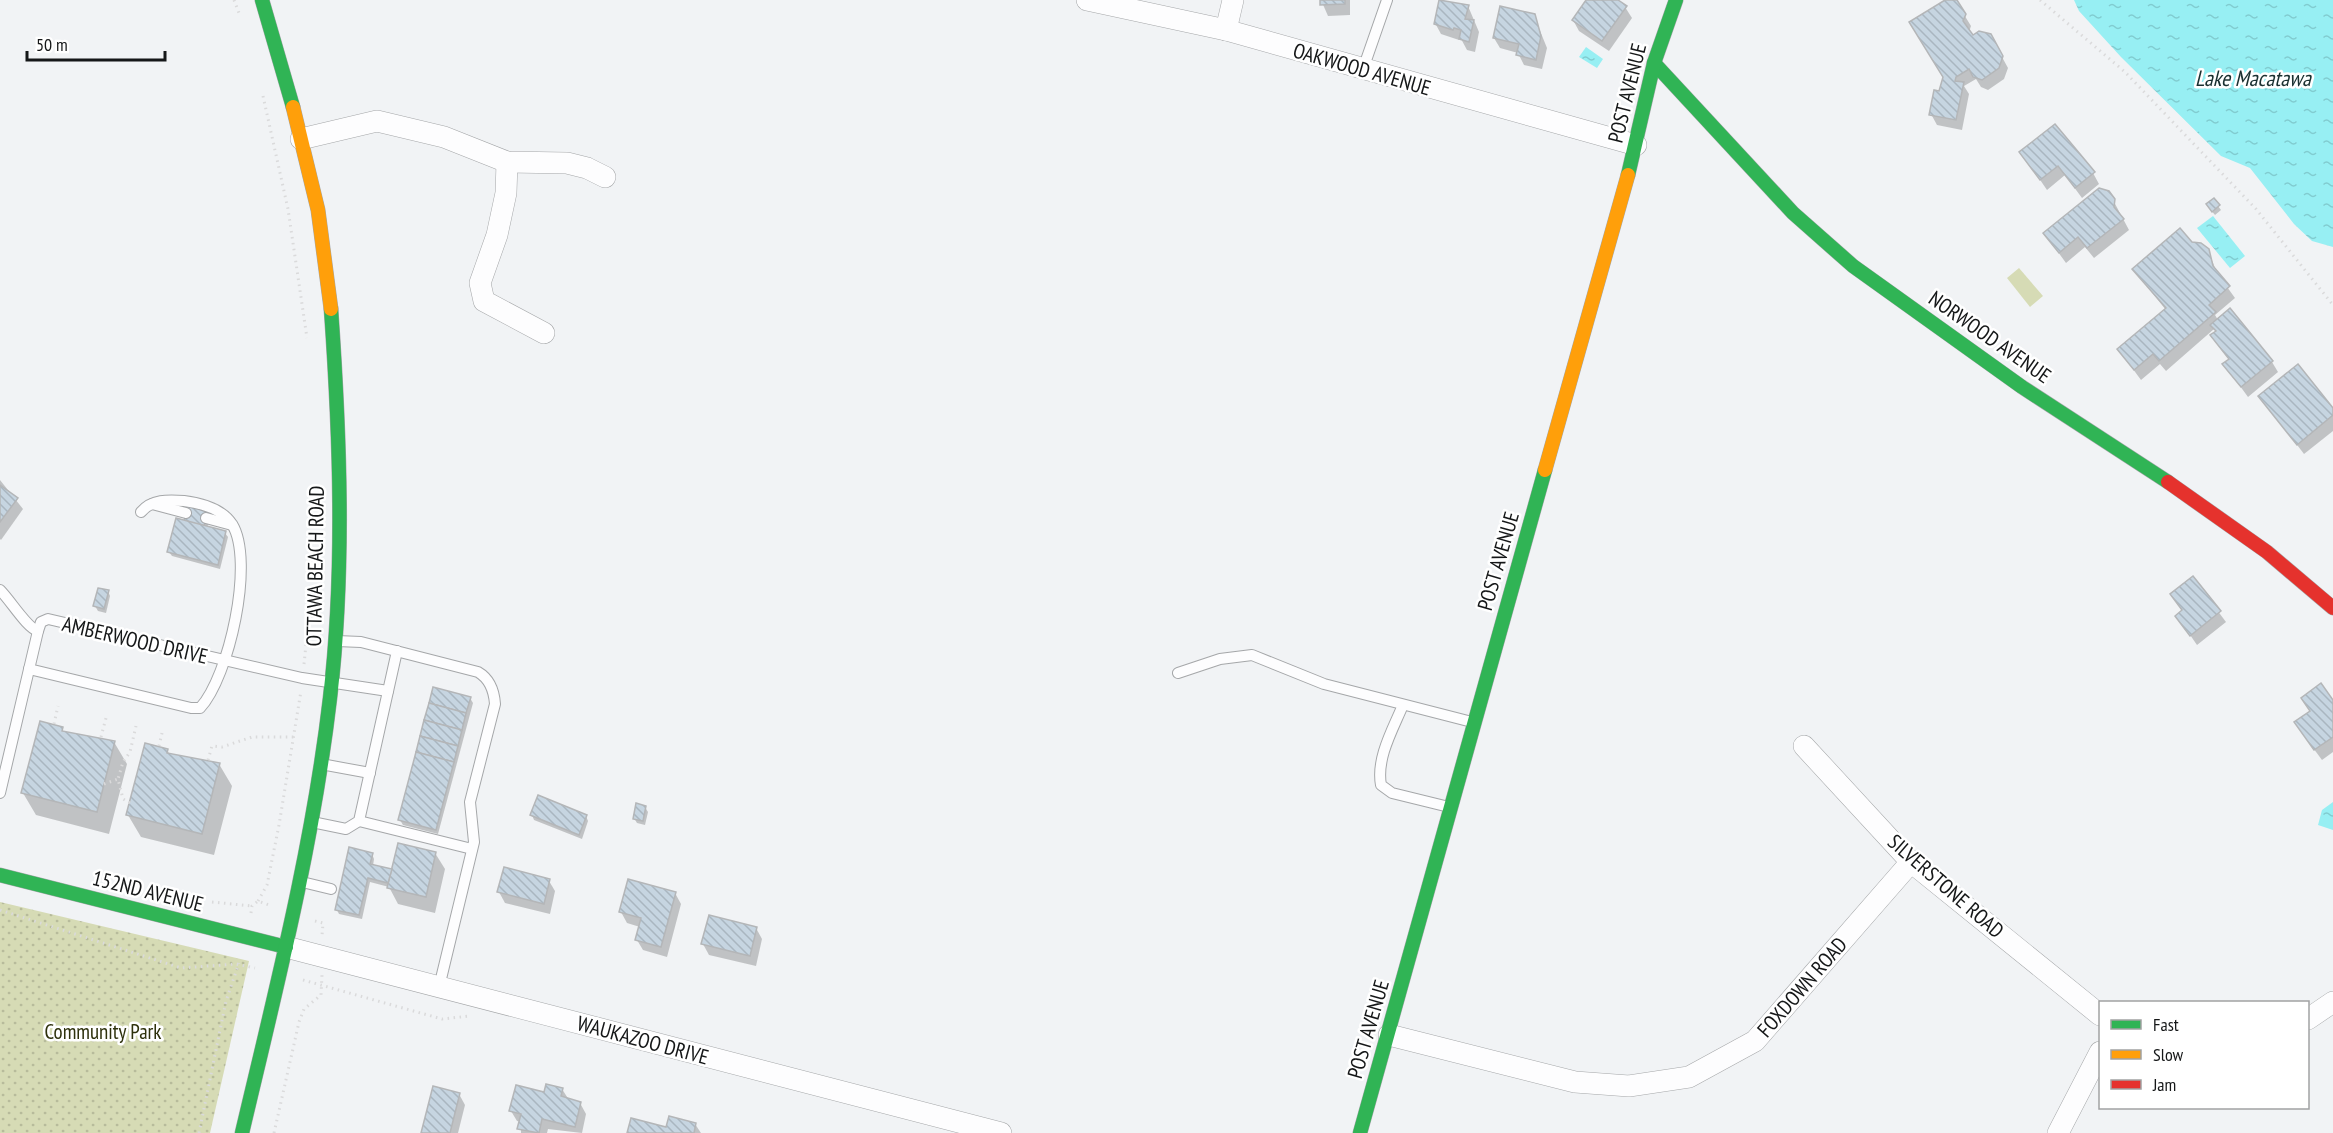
<svg xmlns="http://www.w3.org/2000/svg" width="2333" height="1133" font-family="'PT Sans Narrow',sans-serif">
<style>
.green{fill:url(#green-dots)}
.pitch{fill:#d6dbb5}
.water{fill:url(#water-ripples)}
.shadow{fill:#0003}
.building{fill:url(#building-back-hatch);stroke:#b4b6b8;stroke-width:1.5}
.lines{fill:none;stroke-linecap:round;stroke-linejoin:round}
.lane-casing{stroke:#a5a7a9;stroke-width:12}
.street-casing{stroke:#a5a7a9;stroke-width:22}
.fast-casing{stroke:#a5a7a9;stroke-width:15}
.slow-casing{stroke:#a5a7a9;stroke-width:15}
.jam-casing{stroke:#a5a7a9;stroke-width:15}
.path{stroke:#dadadb;stroke-width:3;stroke-dasharray:1.5 4.5;stroke-linecap:butt}
.lane{stroke:#fdfdfe;stroke-width:10}
.street{stroke:#fdfdfe;stroke-width:21}
.fast{stroke:#30b455;stroke-width:14}
.slow{stroke:#ff9f0a;stroke-width:14}
.jam{stroke:#e5322d;stroke-width:14}
.labels{text-anchor:middle;dominant-baseline:central;stroke-width:5;stroke-linejoin:round;paint-order:stroke}
.street-label{font-size:21px;fill:#151718;stroke:#fff}
.park-label{font-size:21px;fill:#2e310c;stroke:#fff}
.water-label{font-size:22px;font-style:italic;fill:#1a3031;stroke:#fff}
</style>
<defs>
<pattern id="green-dots" width="8" height="8" patternUnits="userSpaceOnUse" patternTransform="scale(1.5)"><rect width="8" height="8" fill="#d6dbb5"/><path d="M2 2h.1M6 6h.1" fill="none" stroke="#b7bb9b" stroke-width="1.8" stroke-linecap="round"/></pattern>
<pattern id="water-ripples" width="26" height="14" patternUnits="userSpaceOnUse" patternTransform="scale(1.5)"><rect width="26" height="14" fill="#97eff3"/><path d="M2 4q2-2 4 0t4 0M15 11q2-2 4 0t4 0" fill="none" stroke="#81ccd0"/></pattern>
<pattern id="building-back-hatch" width="6" height="6" patternUnits="userSpaceOnUse" patternTransform="scale(1.5)"><rect width="6" height="6" fill="#c6d5e1"/><path d="M-1 5l2 2M0 0l6 6M5-1l2 2" fill="none" stroke="#a9b6c0"/></pattern>
</defs>
<rect width="100%" height="100%" fill="#f1f3f5"/>
<polygon class="green" points="0,902 249,961 210,1133 0,1133"/>
<polygon class="pitch" points="2019,268 2043,296 2030,307 2007,278"/>
<g class="water">
<polygon points="2074,0 2333,0 2333,247 2312,241 2294,224 2250,168 2221,156 2121,57 2079,11"/>
<polygon points="1586,47 1603,59 1597,68 1579,57"/>
<polygon points="2213,216 2245,256 2230,268 2197,228"/>
<polygon points="2333,802 2333,830 2318,825 2322,810"/>
</g>
<g class="shadow">
<polygon points="1321,0 1350,0 1350,15 1328,16"/>
<polygon points="1441,0 1468,6 1479,32 1475,52 1467,50 1460,37 1459,40 1441,34 1435,23"/>
<polygon points="1587,0 1616,0 1625,7 1632,18 1609,51 1579,31 1573,20"/>
<polygon points="1948,0 1955,0 1971,26 1969,32 1972,38 1990,35 2008,68 2004,79 1988,90 1981,87 1976,79 1964,86 1969,94 1962,130 1937,125 1931,114 1944,77"/>
<polygon points="1534,16 1547,48 1542,69 1524,65 1518,53 1500,48 1494,38"/>
<polygon points="2021,152 2093,173 2099,184 2082,198 2065,175 2047,190"/>
<polygon points="2113,200 2129,230 2094,258 2085,247 2066,263 2045,234"/>
<polygon points="2218,206 2221,210 2215,215 2210,209"/>
<polygon points="2191,243 2208,250 2217,273 2235,298 2215,315 2218,320 2272,362 2278,372 2248,397 2224,364 2230,360 2212,336 2217,332 2214,329 2166,371 2160,364 2141,380 2119,350 2166,310 2133,269"/>
<polygon points="2260,396 2333,410 2333,431 2304,454"/>
<polygon points="0,480 23,509 1,540 0,539"/>
<polygon points="207,511 210,516 207,528 225,533 228,537 220,569 172,556 169,552 185,522"/>
<polygon points="2193,578 2226,622 2197,645 2177,616 2183,611 2172,595"/>
<polygon points="108,591 110,596 106,613 98,611 95,606"/>
<polygon points="470,698 473,703 438,834 403,825 400,820"/>
<polygon points="2333,702 2333,752 2322,760 2302,733"/>
<polygon points="62,728 64,733 114,742 127,764 109,834 36,815 23,793"/>
<polygon points="167,750 170,755 219,764 232,786 214,855 141,837 128,815"/>
<polygon points="645,807 648,812 645,825 637,823 634,818"/>
<polygon points="532,815 586,816 588,821 582,839 534,820"/>
<polygon points="435,853 445,869 435,913 398,904 389,887 370,882 362,919 339,914 337,910 372,854 374,859 373,866 393,871"/>
<polygon points="549,881 555,891 550,914 505,903 499,892"/>
<polygon points="675,893 681,904 667,957 643,950 637,940 640,927 627,923 621,912"/>
<polygon points="756,928 762,939 756,966 709,955 703,944"/>
<polygon points="562,1089 569,1100 580,1103 586,1114 582,1133 548,1129 547,1133 521,1133 521,1122 517,1121 511,1111 545,1094"/>
<polygon points="459,1094 465,1105 458,1133 423,1133"/>
<polygon points="695,1124 701,1133 629,1133"/>
</g>
<g class="building">
<polygon points="1320,0 1345,0 1345,4 1320,5"/>
<polygon points="1439,0 1469,5 1465,19 1474,20 1469,42 1459,39 1461,30 1454,28 1453,30 1434,24"/>
<polygon points="1586,0 1618,0 1627,6 1602,41 1572,20"/>
<polygon points="1945,0 1957,0 1966,14 1963,21 1973,35 1979,31 1991,34 2003,56 1999,68 1982,80 1973,77 1969,69 1956,77 1955,81 1964,82 1956,120 1929,115 1934,90 1939,91 1943,77 1909,22"/>
<polygon points="1500,6 1535,14 1541,36 1536,60 1516,55 1519,44 1493,38"/>
<polygon points="2055,124 2095,172 2075,188 2058,166 2040,180 2019,152"/>
<polygon points="2099,188 2109,191 2115,199 2114,207 2124,219 2087,248 2078,237 2059,253 2043,233"/>
<polygon points="2214,198 2220,205 2212,212 2206,204"/>
<polygon points="2180,228 2192,242 2201,243 2209,249 2213,266 2230,286 2209,305 2216,312 2159,361 2153,354 2134,370 2117,349 2166,308 2132,269"/>
<polygon points="2230,308 2273,361 2241,387 2222,364 2229,359 2210,335 2216,331 2210,325"/>
<polygon points="2298,364 2333,408 2333,415 2297,445 2258,396"/>
<polygon points="0,485 18,498 0,522"/>
<polygon points="188,505 208,510 204,526 184,521"/>
<polygon points="176,518 226,531 218,565 167,552"/>
<polygon points="2193,576 2221,611 2190,636 2175,616 2182,610 2170,594"/>
<polygon points="98,588 109,590 104,609 93,606"/>
<polygon points="2321,683 2333,700 2333,737 2314,750 2294,722 2310,711 2301,698"/>
<polygon points="433,687 471,697 466,713 429,703"/>
<polygon points="429,703 466,713 462,730 424,720"/>
<polygon points="424,720 462,730 458,746 420,736"/>
<polygon points="40,721 63,727 62,731 115,741 97,812 21,793"/>
<polygon points="420,736 458,746 454,762 416,752"/>
<polygon points="145,743 168,749 167,753 220,763 202,834 126,815"/>
<polygon points="416,752 454,762 436,830 398,820"/>
<polygon points="538,795 587,815 579,835 530,815"/>
<polygon points="636,803 646,806 643,821 633,819"/>
<polygon points="398,843 436,852 426,897 387,888"/>
<polygon points="349,847 373,853 370,864 392,869 388,883 368,878 359,915 335,910"/>
<polygon points="504,867 550,879 544,904 497,892"/>
<polygon points="628,879 676,892 661,947 635,940 641,918 619,912"/>
<polygon points="709,915 757,927 750,956 701,944"/>
<polygon points="546,1084 563,1088 561,1096 581,1102 575,1127 542,1119 539,1133 517,1129 521,1114 509,1111 516,1085 544,1092"/>
<polygon points="433,1086 460,1093 450,1133 421,1133"/>
<polygon points="669,1116 696,1123 694,1133 627,1133 631,1118 666,1127"/>
</g>
<g class="lines">
<defs>
<g id="lane">
<polyline points="1363,69 1387,0"/>
<polyline points="152,504 186,513"/>
<polyline points="206,518 232,525"/>
<path d="M 0,590 C 11,601 27,628 38,631"/>
<path d="M 337,641 L 361,642 L 478,672 C 490,679 494,690 495,704 L 470,802 L 474,842 L 439,987"/>
<path d="M 29,669 L 191,708 L 200,708 C 229,677 255,561 232,524 C 222,509 200,503 184,501 C 168,500 152,499 141,512"/>
<polyline points="1178,673 1220,659 1252,655 1324,684 1472,722"/>
<path d="M 1403,705 C 1393,729 1376,758 1381,785 L 1392,793 L 1449,807"/>
<polyline points="321,764 370,773"/>
<polyline points="0,793 38,631 41,622 48,619 302,678 388,691"/>
<polyline points="359,821 472,849"/>
<polyline points="312,822 346,829 359,821 397,651"/>
<polyline points="302,882 331,889"/>
</g>
<g id="street">
<polyline points="1087,0 1226,30 1636,145"/>
<polyline points="1226,30 1233,0"/>
<polyline points="301,139 377,121 444,137 507,162 567,163 587,168 605,177"/>
<polyline points="507,162 506,193 497,235 480,283 484,301 544,333"/>
<polyline points="1804,746 1911,862 2100,1015"/>
<polyline points="286,947 1001,1133"/>
<polyline points="2308,1019 2333,1002"/>
<polyline points="1389,1035 1575,1082 1629,1086 1689,1077 1755,1041 1911,862"/>
<polyline points="2058,1133 2100,1052"/>
</g>
<g id="fast">
<polyline points="262,0 293,107"/>
<polyline points="1654,63 1793,213 1853,266 2022,387 2168,482"/>
<polyline points="1628,175 1654,63 1676,0"/>
<polyline points="0,875 286,947"/>
<path d="M 242,1133 C 276,989 313,845 330,698 C 345,570 340,437 331,309"/>
<polyline points="1360,1133 1545,470"/>
</g>
<g id="slow">
<polyline points="293,107 318,210 331,309"/>
<polyline points="1545,470 1628,175"/>
</g>
<polyline id="jam" points="2168,482 2267,552 2333,608"/>
</defs>
<use href="#lane" class="lane-casing"/>
<use href="#street" class="street-casing"/>
<use href="#fast" class="fast-casing"/>
<use href="#slow" class="slow-casing"/>
<use href="#jam" class="jam-casing"/>
<g class="path">
<polyline points="234,0 239,13"/>
<polyline points="2040,0 2125,72 2256,209 2333,305"/>
<polyline points="263,96 288,209 307,338"/>
<polyline points="304,664 312,587"/>
<polyline points="54,724 58,706"/>
<polyline points="101,737 106,718"/>
<polyline points="159,746 162,733"/>
<polyline points="208,760 212,746 222,747 252,737 294,737"/>
<polyline points="104,784 118,779"/>
<polyline points="130,803 123,799 118,779 123,762 130,752 136,726"/>
<polyline points="258,901 267,885 279,825 301,691"/>
<polyline points="212,902 252,906"/>
<polyline points="0,910 181,968 236,964 255,968"/>
<polyline points="251,913 252,906 258,901 272,906"/>
<polyline points="315,921 323,923 322,936"/>
<polyline points="303,980 442,1019 470,1016"/>
<polyline points="199,1133 226,1001 239,963"/>
<polyline points="274,1133 299,1022 304,1009 321,995 322,975"/>
</g>
<use href="#lane" class="lane"/>
<use href="#street" class="street"/>
<use href="#fast" class="fast"/>
<use href="#slow" class="slow"/>
<use href="#jam" class="jam"/>
</g>
<g class="labels">
<g class="street-label">
<text transform="translate(1362 69) rotate(16)">OAKWOOD AVENUE</text>
<text transform="translate(1627 93) rotate(-76)">POST AVENUE</text>
<text transform="translate(1990 337) rotate(35)">NORWOOD AVENUE</text>
<text transform="translate(1498 561) rotate(-74)">POST AVENUE</text>
<text transform="translate(315 566) rotate(-89)">OTTAWA BEACH ROAD</text>
<text transform="translate(135 640) rotate(13)">AMBERWOOD DRIVE</text>
<text transform="translate(1946 886) rotate(41)">SILVERSTONE ROAD</text>
<text transform="translate(148 891) rotate(14)">152ND AVENUE</text>
<text transform="translate(1802 987) rotate(-49)">FOXDOWN ROAD</text>
<text transform="translate(1368 1029) rotate(-74)">POST AVENUE</text>
<text transform="translate(643 1040) rotate(15)">WAUKAZOO DRIVE</text>
</g>
<g class="park-label">
<text x="103" y="1031">Community Park</text>
</g>
<g class="water-label">
<text x="2253" y="78">Lake Macatawa</text>
</g>
</g>
<rect x="2099" y="1001" width="210" height="108" fill="#ffffff" stroke="#a1a2a3" stroke-width="1.5"/>
<rect x="2111" y="1020" width="30" height="9" fill="#30b455" stroke="#a1a2a3" stroke-width="1.5"/>
<text x="2153" y="1031" font-size="18" fill="#151718">Fast</text>
<rect x="2111" y="1050" width="30" height="9" fill="#ff9f0a" stroke="#a1a2a3" stroke-width="1.5"/>
<text x="2153" y="1061" font-size="18" fill="#151718">Slow</text>
<rect x="2111" y="1080" width="30" height="9" fill="#e5322d" stroke="#a1a2a3" stroke-width="1.5"/>
<text x="2153" y="1091" font-size="18" fill="#151718">Jam</text>
<path d="M27 51v9h138v-9" fill="none" stroke="#151718" stroke-width="3"/>
<text x="36" y="51" font-size="18" fill="#151718" stroke="#ffffff" stroke-width="4.5" paint-order="stroke">50 m</text>
</svg>
